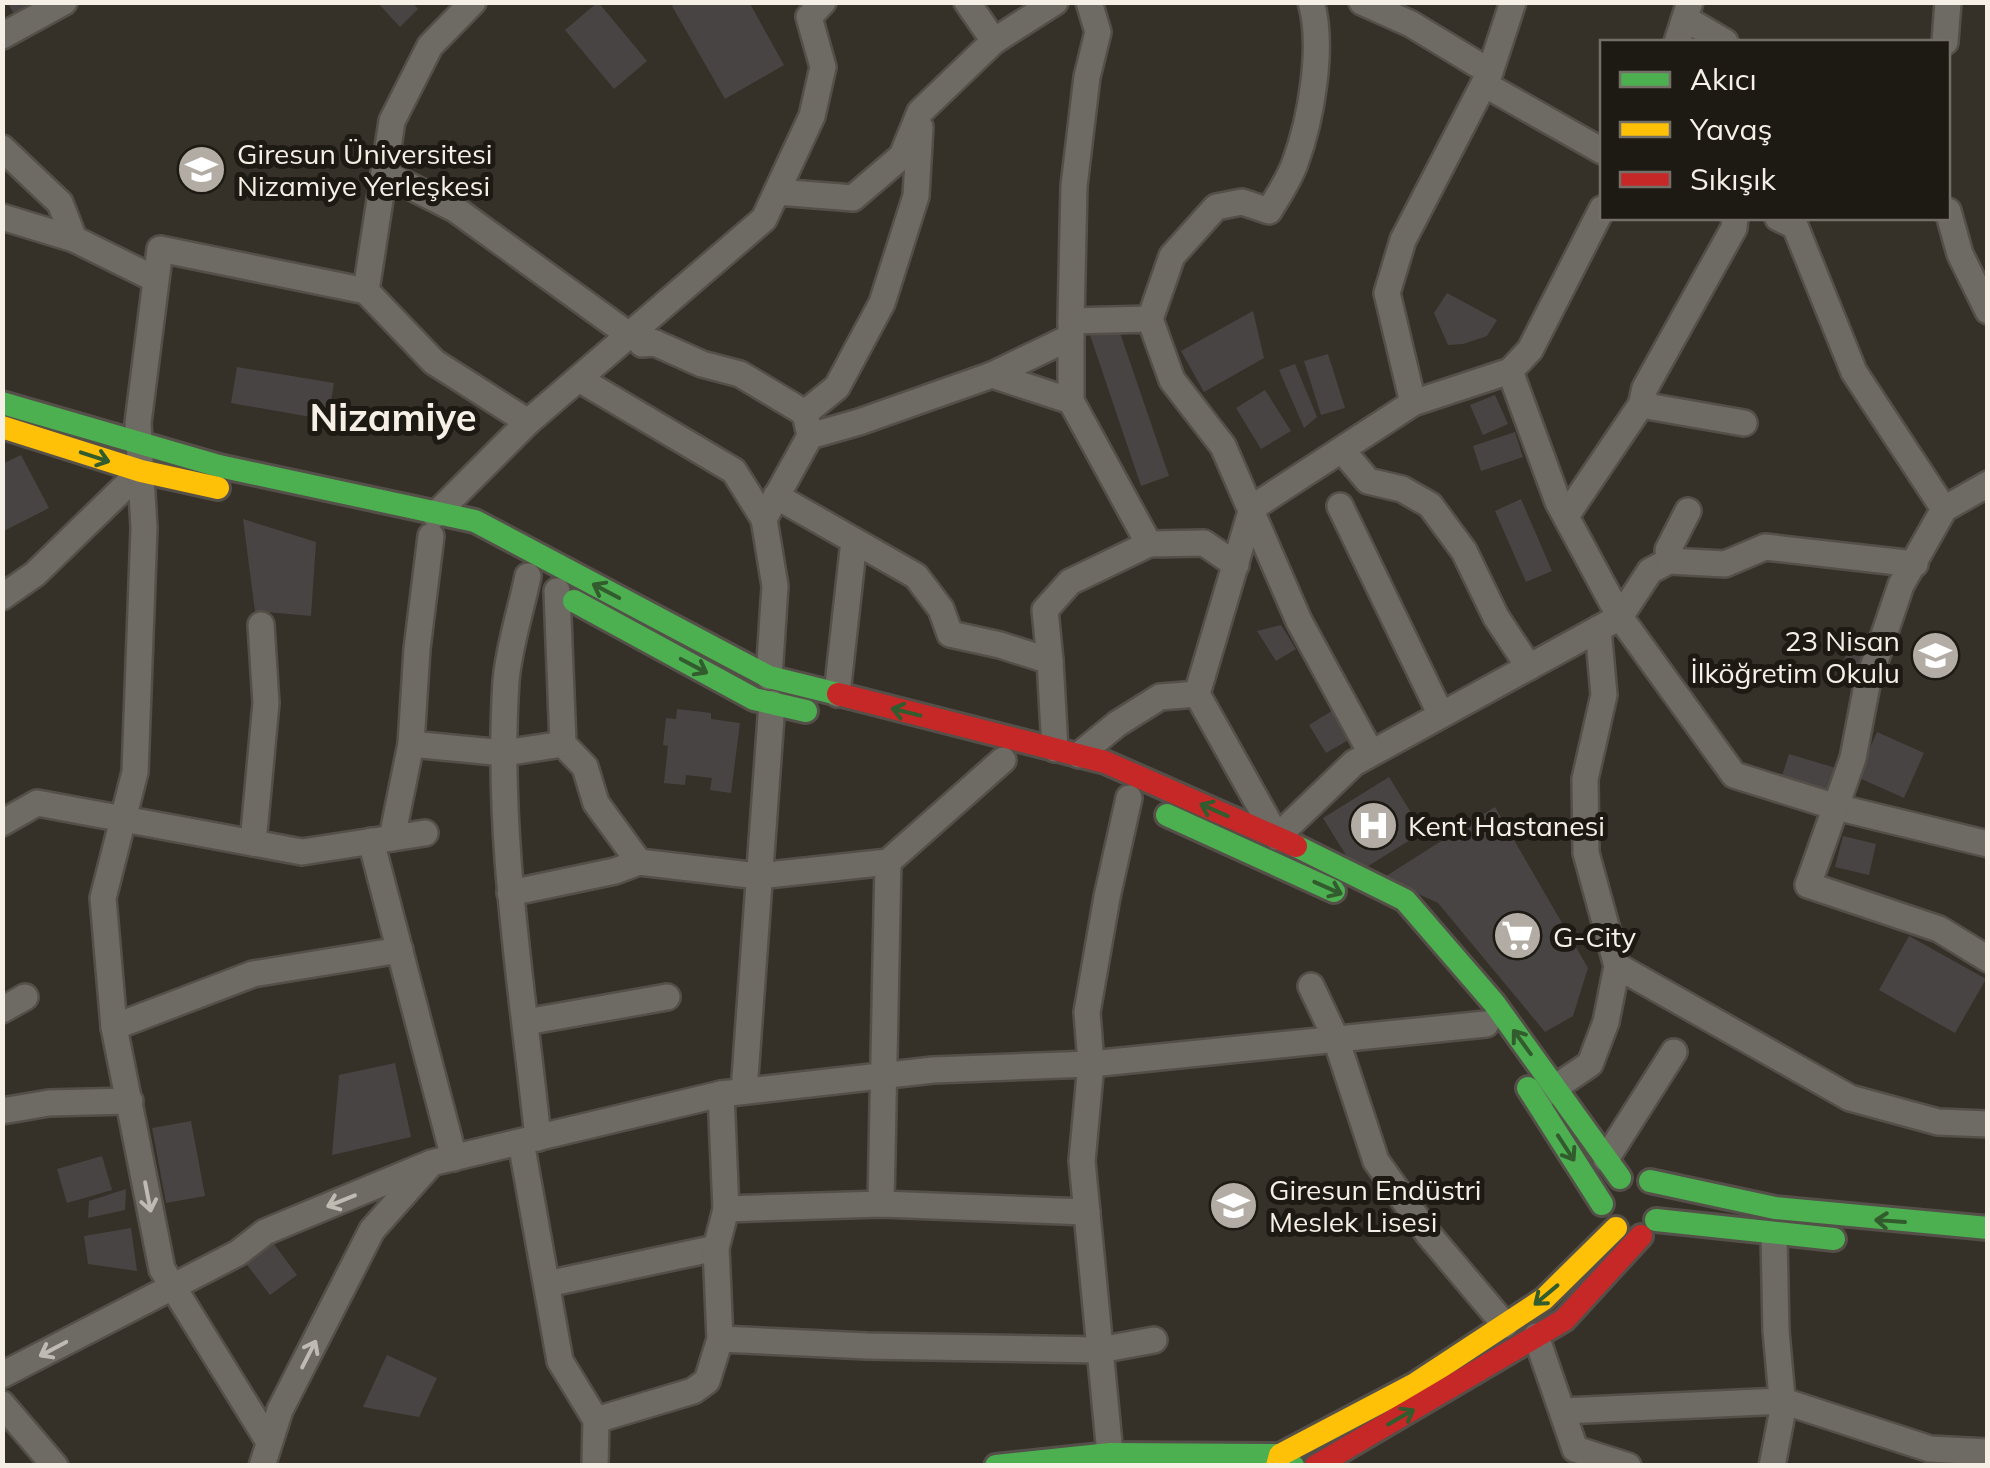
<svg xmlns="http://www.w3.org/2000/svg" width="1990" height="1468" font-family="Mulish,sans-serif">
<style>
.building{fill:#484443}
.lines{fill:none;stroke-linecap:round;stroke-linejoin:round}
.street-casing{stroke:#544f48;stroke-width:30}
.fast-casing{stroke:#544f48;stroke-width:28}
.slow-casing{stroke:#544f48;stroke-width:28}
.jam-casing{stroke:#544f48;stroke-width:28}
.street{stroke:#6e6a64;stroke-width:25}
.fast{stroke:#4caf50;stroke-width:22}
.slow{stroke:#ffc107;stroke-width:22}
.jam{stroke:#c62828;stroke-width:22}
.oneway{stroke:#325c2e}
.oneway2{stroke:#bfbab2}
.labels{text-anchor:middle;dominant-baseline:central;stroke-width:10;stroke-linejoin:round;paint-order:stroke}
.poi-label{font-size:28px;fill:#f5efe6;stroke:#1d1913;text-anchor:start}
.district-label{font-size:38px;font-weight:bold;fill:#f5efe6;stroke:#1d1913}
</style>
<rect width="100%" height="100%" fill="#353028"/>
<g class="building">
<polygon points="7,2 38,2 16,17"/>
<polygon points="377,2 412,2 418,9 400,27"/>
<polygon points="598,2 647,61 614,89 565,30"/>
<polygon points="678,2 749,2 784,65 725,99 672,6"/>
<polygon points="1447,293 1497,320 1487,336 1463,344 1448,345 1434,313"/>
<polygon points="1253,311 1264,358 1204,392 1181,351"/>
<polygon points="1118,327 1169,476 1141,486 1088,329"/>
<polygon points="1328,354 1345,408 1321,415 1304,361"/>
<polygon points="1295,364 1317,417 1304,428 1279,370"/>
<polygon points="237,367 334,383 328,420 231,403"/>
<polygon points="1265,390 1291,431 1261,449 1236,408"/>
<polygon points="1495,395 1508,424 1483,435 1470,405"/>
<polygon points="1515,432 1523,457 1481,471 1473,446"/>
<polygon points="21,455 49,508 2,532 2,464"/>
<polygon points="1521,499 1552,571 1526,582 1495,511"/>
<polygon points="243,519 316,542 311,616 255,611"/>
<polygon points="1281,625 1296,649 1276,661 1257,631"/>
<polygon points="1847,650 1869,654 1857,688 1837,685"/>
<polygon points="677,709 711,713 711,719 740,723 731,793 710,790 712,778 686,775 685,785 664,783 668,746 663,745 666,718 676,719"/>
<polygon points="1335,709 1352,738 1326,753 1309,725"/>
<polygon points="1877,732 1924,753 1904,798 1857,777"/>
<polygon points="1789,754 1836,768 1826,800 1779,785"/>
<polygon points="1389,777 1423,832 1357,873 1323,818"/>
<polygon points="1495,807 1588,968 1573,1016 1545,1032 1438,903 1383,878"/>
<polygon points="1843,836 1876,844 1869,875 1835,867"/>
<polygon points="1909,936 1986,979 1955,1033 1879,990"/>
<polygon points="395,1063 411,1137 332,1155 339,1075"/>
<polygon points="191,1121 205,1196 166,1203 152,1128"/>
<polygon points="102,1156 112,1190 67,1203 57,1169"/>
<polygon points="126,1189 125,1210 88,1218 89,1201"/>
<polygon points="131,1228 137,1271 88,1264 84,1236"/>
<polygon points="265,1232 297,1275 270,1295 238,1253"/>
<polygon points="387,1355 437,1378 419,1417 363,1407"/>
</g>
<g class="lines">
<defs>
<g id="street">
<polyline points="473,2 430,46 392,121 366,291 434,362 528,422"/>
<polyline points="967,2 994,41"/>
<polyline points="1362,2 1411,24 1490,72"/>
<polyline points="1686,19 1725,42"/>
<polyline points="2,36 64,2"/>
<polyline points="1677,42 1690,2"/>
<polyline points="1945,42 1948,2"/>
<polyline points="1484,84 1602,151"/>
<polyline points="2,148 60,203 74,239"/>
<polyline points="384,173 455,209 629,335 655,343"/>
<polyline points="777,192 853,198 902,156 920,112 994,41 1055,2"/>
<polyline points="1602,209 1530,350 1510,371 1413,403 1252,508 1197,694 1277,837 1354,763 1620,617 1650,571 1669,561"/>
<polyline points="1948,211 1960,254 1988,311"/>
<polyline points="2,217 74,239 155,279"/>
<polyline points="1778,218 1795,226 1854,372 1944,509"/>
<path d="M 1150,319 L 1172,256 L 1216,207 L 1242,202 L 1269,211 C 1278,196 1289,180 1295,163 C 1311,120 1324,46 1311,2"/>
<polyline points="1071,321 1074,186 1087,77 1098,32 1089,2"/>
<polyline points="642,344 655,343 702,364 740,374 805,413"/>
<polyline points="1510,371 1558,502 1620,617 1734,775 1836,807 1988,844"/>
<polyline points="992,375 1071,337"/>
<polyline points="579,379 734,471 764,519 810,436 859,422 992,375 1071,401"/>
<polyline points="1413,403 1387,293 1403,240 1490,72 1513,2"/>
<polyline points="1641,405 1744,423"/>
<polyline points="810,436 805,413 837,387 882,303 916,196 920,127"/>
<polyline points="1342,450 1368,481 1402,489 1430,505 1464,551 1496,617 1529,667"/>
<polyline points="1988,484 1944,509 1901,585 1867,685 1853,758 1808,885 1939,929 1988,959"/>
<polyline points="776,496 916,576 941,609 950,634 1000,645 1050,661 1055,749"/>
<polyline points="1340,506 1441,715"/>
<polyline points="1688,511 1668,550 1669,561 1725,564 1765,547 1915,564"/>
<polyline points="435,515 528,422 764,219 812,116 823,67 809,17 823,2"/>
<polyline points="1566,516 1641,405 1645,388 1734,228 1735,218"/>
<polyline points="764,519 775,586 769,677"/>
<polyline points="1236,565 1204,543 1149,544 1071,401 1071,321 1150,319 1172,380 1223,446 1299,621 1371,753"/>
<path d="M 528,576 C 521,610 509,646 506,681 C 496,833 522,986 538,1138"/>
<polyline points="557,591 563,744 585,767 596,803 639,862"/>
<polyline points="2,597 35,574 141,471"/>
<polyline points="1050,661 1045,610 1070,582 1149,544"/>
<polyline points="837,694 854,541"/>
<polyline points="411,744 504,753 563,744"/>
<polyline points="1079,755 1117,724 1160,697 1197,694"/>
<polyline points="2,823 37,803 302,852 425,833"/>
<polyline points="392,838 411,744 417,649 431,536"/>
<polyline points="371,841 454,1158"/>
<polyline points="253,843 266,703 261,625"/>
<polyline points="510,893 615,871 639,862 758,876 888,862 1003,760"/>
<polyline points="1617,966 1850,1098 1938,1122 1988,1124"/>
<polyline points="1311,986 1336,1039 1376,1161 1429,1235 1505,1325"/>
<polyline points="2,1010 25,997"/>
<polyline points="526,1022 667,997"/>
<polyline points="114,1027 253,974 400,950"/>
<polyline points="744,1091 772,703"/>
<polyline points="1541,1097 1590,1064 1606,1022 1617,966 1586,853 1585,779 1604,695 1598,629"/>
<polyline points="2,1111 49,1103 130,1101"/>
<polyline points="521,1142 560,1361 596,1420 595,1466"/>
<polyline points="1606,1159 1674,1052"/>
<polyline points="881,1204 888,862"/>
<polyline points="726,1209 881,1204 1087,1212"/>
<polyline points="547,1284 716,1248"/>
<polyline points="1536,1336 1575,1449 1628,1466"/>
<polyline points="720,1339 867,1346 1100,1350 1154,1340"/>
<polyline points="2,1375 238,1253 265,1232 431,1163 721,1094 933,1070 1091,1064 1486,1024"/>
<polyline points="2,1404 55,1466"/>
<polyline points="1563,1411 1783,1401 1930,1449 1988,1452"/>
<polyline points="596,1420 693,1391 707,1381 720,1339 716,1248 726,1209 721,1094"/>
<polyline points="269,1442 162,1269 114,1027 103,898 135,772 144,528 138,423 160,249 366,291"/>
<polyline points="1110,1454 1082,1161 1091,1064 1087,1012 1107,897 1129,798"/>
<polyline points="262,1466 280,1410 372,1230 428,1167"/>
<polyline points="1772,1466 1783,1409 1776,1331 1774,1235"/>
</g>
<g id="fast">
<polyline points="2,403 219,466 475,521 769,677 838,694"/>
<polyline points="574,601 754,699 806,711"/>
<polyline points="1167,815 1334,891"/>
<polyline points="1296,846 1405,900 1494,1003 1620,1178"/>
<polyline points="1528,1088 1602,1204"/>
<polyline points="1650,1181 1775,1208 1988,1228"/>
<polyline points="1656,1220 1834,1239"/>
<polyline points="996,1466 1110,1454 1280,1455 1293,1466"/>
</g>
<g id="slow">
<polyline points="2,427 141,471 218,488"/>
<polyline points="1277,1466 1280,1455 1415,1384 1544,1299 1616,1228"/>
</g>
<g id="jam">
<polyline points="838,694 1105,762 1296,846"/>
<polyline points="1316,1466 1564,1320 1641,1236"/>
</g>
</defs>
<use href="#street" class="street-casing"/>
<use href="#fast" class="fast-casing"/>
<use href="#slow" class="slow-casing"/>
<use href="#jam" class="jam-casing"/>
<use href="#street" class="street"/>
<use href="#fast" class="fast"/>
<use href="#slow" class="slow"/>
<use href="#jam" class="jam"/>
</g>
<defs><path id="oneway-shaft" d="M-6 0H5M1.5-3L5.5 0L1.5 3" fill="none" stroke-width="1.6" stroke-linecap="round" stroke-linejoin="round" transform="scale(2.5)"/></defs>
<g class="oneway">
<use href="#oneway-shaft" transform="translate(95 457) rotate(18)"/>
<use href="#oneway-shaft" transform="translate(606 591) rotate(-152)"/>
<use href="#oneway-shaft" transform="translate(694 666) rotate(28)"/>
<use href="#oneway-shaft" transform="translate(906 712) rotate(-166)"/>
<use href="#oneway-shaft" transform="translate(1214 810) rotate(-156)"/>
<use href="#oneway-shaft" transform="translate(1328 888) rotate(24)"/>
<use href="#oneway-shaft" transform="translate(1522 1042) rotate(-126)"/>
<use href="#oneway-shaft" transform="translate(1566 1148) rotate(57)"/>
<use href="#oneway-shaft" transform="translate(1890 1221) rotate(-176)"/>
<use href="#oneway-shaft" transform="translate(1546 1295) rotate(140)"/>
<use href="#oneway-shaft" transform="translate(1401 1417) rotate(-30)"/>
</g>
<g class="oneway2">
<use href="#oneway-shaft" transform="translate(148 1197) rotate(79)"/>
<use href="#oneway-shaft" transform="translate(341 1201) rotate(158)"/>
<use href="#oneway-shaft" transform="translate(53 1349) rotate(152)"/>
<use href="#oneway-shaft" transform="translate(309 1354) rotate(-63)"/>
</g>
<defs>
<symbol id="university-disc" viewBox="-11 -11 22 22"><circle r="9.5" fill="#b2aca4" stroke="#1d1913"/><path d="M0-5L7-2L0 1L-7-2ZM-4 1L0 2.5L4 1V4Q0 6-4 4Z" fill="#fff"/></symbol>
<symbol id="school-disc" viewBox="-11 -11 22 22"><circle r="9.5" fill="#b2aca4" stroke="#1d1913"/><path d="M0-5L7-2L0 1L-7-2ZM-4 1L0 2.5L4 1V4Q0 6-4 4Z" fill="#fff"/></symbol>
<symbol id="hospital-disc" viewBox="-11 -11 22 22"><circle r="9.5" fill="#b2aca4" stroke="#1d1913"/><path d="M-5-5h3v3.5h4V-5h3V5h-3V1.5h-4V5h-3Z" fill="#fff"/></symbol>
<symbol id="supermarket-disc" viewBox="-11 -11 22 22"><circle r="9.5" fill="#b2aca4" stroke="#1d1913"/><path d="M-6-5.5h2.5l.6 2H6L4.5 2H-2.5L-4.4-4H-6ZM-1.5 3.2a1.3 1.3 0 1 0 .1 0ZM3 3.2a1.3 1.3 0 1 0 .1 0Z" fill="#fff"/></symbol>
</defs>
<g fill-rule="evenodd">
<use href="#university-disc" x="174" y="142" width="55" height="55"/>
<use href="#school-disc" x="1908" y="628" width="55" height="55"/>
<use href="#hospital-disc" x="1346" y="798" width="55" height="55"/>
<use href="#supermarket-disc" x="1490" y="908" width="55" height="55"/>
<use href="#school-disc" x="1206" y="1178" width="55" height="55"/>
</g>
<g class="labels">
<g class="poi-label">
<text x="237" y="153">Giresun Üniversitesi<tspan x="237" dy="32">Nizamiye Yerleşkesi</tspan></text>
<text x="1900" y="640" text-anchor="end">23 Nisan<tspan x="1900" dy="32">İlköğretim Okulu</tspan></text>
<text x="1408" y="825">Kent Hastanesi</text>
<text x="1553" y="936">G-City</text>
<text x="1269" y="1189">Giresun Endüstri<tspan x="1269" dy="32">Meslek Lisesi</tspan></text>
</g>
<g class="district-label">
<text x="393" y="417">Nizamiye</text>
</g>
</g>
<rect width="1990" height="1468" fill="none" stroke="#f5efe6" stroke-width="10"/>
<rect x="1600" y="40" width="350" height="180" fill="#1d1913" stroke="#736f67" stroke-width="2.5"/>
<rect x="1620" y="72" width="50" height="15" fill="#4caf50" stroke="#736f67" stroke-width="2.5"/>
<text x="1690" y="90" font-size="30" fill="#f5efe6">Akıcı</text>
<rect x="1620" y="122" width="50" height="15" fill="#ffc107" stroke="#736f67" stroke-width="2.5"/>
<text x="1690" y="140" font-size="30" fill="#f5efe6">Yavaş</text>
<rect x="1620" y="172" width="50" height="15" fill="#c62828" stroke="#736f67" stroke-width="2.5"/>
<text x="1690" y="190" font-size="30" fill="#f5efe6">Sıkışık</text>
</svg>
